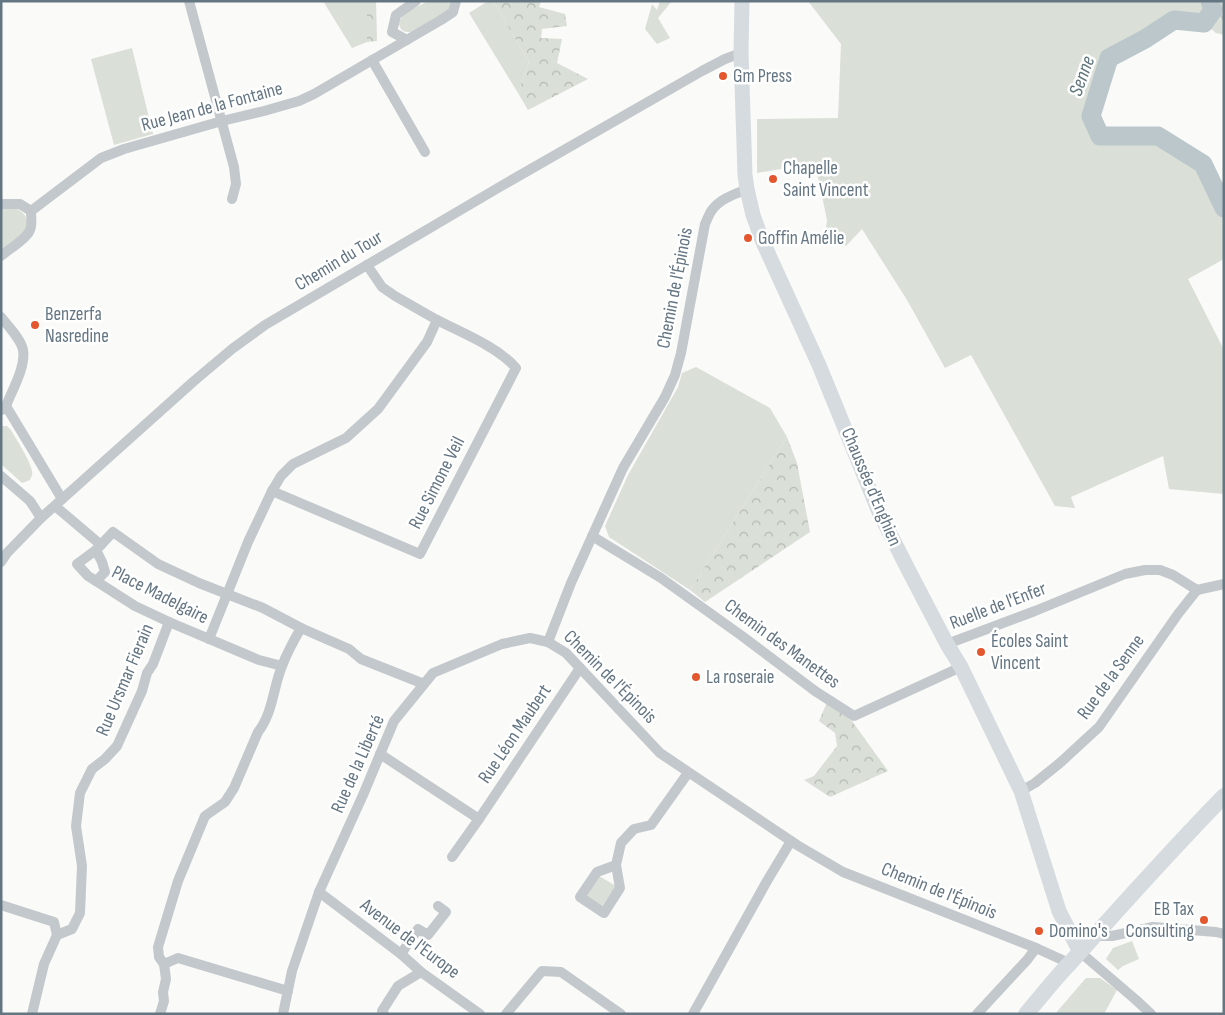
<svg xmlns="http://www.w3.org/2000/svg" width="1225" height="1015" font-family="'Sofia Sans Condensed',sans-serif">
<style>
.grass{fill:#dadfd7}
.forest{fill:url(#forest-crowns)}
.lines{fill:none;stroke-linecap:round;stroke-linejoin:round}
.river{stroke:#bbc7cb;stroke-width:19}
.minor{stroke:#c3c8cc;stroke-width:10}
.secondary{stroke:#d6dbdf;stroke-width:15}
.primary{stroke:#d6dbdf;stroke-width:16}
.poi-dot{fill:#e4572e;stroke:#fff;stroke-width:2}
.labels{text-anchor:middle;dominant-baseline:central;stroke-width:5;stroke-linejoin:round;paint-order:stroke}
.poi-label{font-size:19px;fill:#657683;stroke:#fff;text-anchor:start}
.street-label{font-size:19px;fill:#657683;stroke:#fff}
.water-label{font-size:20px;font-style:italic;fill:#60757c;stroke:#fff}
</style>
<defs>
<pattern id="forest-crowns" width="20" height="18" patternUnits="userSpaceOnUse" patternTransform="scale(1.25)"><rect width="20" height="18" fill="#dadfd7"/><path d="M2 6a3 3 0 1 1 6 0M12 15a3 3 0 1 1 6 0" fill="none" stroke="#b4b9b4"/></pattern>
</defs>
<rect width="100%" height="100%" fill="#fafaf8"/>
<g class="grass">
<polygon points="323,1 367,1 367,42 352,48"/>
<path d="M 428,1 L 451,1 L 450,8 L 448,11 L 411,32 C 406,32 402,32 400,27 C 394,15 420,6 428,1 Z"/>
<polygon points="488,1 493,1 529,62 518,93 469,13"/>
<polygon points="660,1 672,1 658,18 670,38 657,44 645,29 652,4 657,10"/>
<polygon points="808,1 1210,1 1213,10 1204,23 1174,20 1145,39 1109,58 1091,116 1100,136 1158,136 1203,164 1224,208 1224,259 1188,279 1224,350 1224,494 1169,489 1163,456 1071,497 1075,508 1055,506 971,355 945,368 907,300 862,229 846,246 826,228 827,220 815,163 757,173 757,119 838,118 841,44"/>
<polygon points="132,48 153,134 114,145 91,59"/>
<path d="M 1,208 C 6,209 13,208 17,209 C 25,212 30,222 26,229 C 21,237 9,244 1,250 Z"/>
<polygon points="696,367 770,408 787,437 690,590 609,537 605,526 628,475 678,387 682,373"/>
<path d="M 2,426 L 7,426 L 11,430 C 16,439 32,463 32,472 C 33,475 31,477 30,480 L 22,483 L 1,464 L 1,427 Z"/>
<polygon points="599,876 616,886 602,906 585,895"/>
<polygon points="1132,941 1139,959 1123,966 1118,970 1106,959 1113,948"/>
<polygon points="1086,978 1100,978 1117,990 1104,1014 1055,1014"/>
</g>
<g class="forest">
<polygon points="367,1 376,1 377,41 367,42"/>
<polygon points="493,1 541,1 539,7 565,14 567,26 542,29 541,38 562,39 557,63 588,79 528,110 518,93 529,62"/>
<polygon points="1210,1 1224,1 1224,35 1216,33 1204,23 1213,10"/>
<polygon points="787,437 797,463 810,532 705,602 690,590"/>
<polygon points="827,702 852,721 888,771 830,797 804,780 814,776 837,746 835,733 819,721"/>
</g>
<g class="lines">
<polyline class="river" points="1210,1 1213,10 1204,23 1174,20 1145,39 1109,58 1091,116 1100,136 1158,136 1203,164 1224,208"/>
<g class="minor">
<polyline points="189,1 234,167 236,184 232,199"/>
<polyline points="407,40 392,32 396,15 416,1"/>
<polyline points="372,60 425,152"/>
<polyline points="1,204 20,204 31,211"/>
<polyline points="31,211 101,158 124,149 222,121 264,111 299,101 314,94 441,20 453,12 456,1"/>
<path d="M 1,256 C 9,249 25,240 29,232 C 33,226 31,218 31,211"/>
<path d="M 1,317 C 8,326 21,339 23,350 C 26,367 12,390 6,406 L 2,410"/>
<polyline points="6,406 62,499"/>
<polyline points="1,476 30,501 41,518"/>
<path d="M 272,491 L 420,554 L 516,368 C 498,347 462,333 437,320"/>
<polyline points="55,506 101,545"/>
<polyline points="592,536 661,578 742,636 815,691 854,716 961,667"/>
<polyline points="1,562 7,553 41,518 194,381 232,349 265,325 503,185 702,71 725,59 741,53"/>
<polyline points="96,581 88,576 77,564 96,550"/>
<polyline points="209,639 248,542 272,491 281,476 293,464 346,438 378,409 427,342 437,320 395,296 382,287 367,265"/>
<path d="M 548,642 L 571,583 L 623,468 L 665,397 L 675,375 L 681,353 L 705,224 C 707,220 709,214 712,210 C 720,199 735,194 747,189"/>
<polyline points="947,644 1035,611 1125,574 1145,570 1160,570 1173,575 1197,590"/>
<polyline points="282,666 259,660 169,622 135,606 96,581 105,572 102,562 96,550 113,532 158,564 199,583 263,608 301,628 349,649 361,659 424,684"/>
<polyline points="380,754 479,819 580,668"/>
<polyline points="1021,791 1035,783 1061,762 1099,727 1178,614 1197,590 1224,584"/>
<polyline points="452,857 479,819"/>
<polyline points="616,865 620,888 604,913 580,897 597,872 616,865 621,843 634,829 651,825 688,773"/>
<polyline points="319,892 401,954 421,972 480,1014"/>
<polyline points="1,905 54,922 57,935"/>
<polyline points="57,935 72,929 80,913 82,866 76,826 80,793 92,769 105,759 117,746 142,691 147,673 153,664 169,622"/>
<polyline points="1094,936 1112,936 1153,927 1216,932 1224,934"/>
<polyline points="1080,952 1136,1000 1151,1014"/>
<polyline points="401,954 418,929 428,935 446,912 438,906"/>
<path d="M 288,991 L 178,958 L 164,964 L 159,957 L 158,947 L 178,881 L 205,816 L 225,802 L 234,788 L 258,732 C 273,713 273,688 282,666 C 287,653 294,640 301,628"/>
<polyline points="32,1014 44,964 57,935"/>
<polyline points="160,1014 164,1001 163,992 166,979 164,964"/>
<polyline points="283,1014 292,971 319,892 363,795 394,721 433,673 471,657 502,644 530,638 548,642 566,653 660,753 797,845 843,872 1036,948 1069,963"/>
<polyline points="384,1014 382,1011 398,986 421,972"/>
<polyline points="506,1014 542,971 561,972 621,1014"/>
<polyline points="693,1014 767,881 791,841"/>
<polyline points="977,1014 1027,960 1036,948"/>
</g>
<polyline class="secondary" points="742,1 741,53 745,175 747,189 753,215 762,240 819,365 879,512 910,573 947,644 961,667 1021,791 1059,911 1080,952"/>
<path class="primary" d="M 1026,1014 C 1041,997 1055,978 1071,962 C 1121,906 1171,850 1224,796"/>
</g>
<g class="poi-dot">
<circle cx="723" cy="76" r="5"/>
<circle cx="773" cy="179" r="5"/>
<circle cx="748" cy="238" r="5"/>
<circle cx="35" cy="325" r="5"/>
<circle cx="981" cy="652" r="5"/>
<circle cx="696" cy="677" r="5"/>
<circle cx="1204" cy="920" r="5"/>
<circle cx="1039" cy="931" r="5"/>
</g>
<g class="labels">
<g class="poi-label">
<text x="733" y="76">Gm Press</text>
<text x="783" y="168">Chapelle<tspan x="783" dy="22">Saint Vincent</tspan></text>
<text x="758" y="238">Goffin Amélie</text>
<text x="45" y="314">Benzerfa<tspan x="45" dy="22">Nasredine</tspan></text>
<text x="991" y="641">Écoles Saint<tspan x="991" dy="22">Vincent</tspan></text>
<text x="706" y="677">La roseraie</text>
<text x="1194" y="909" text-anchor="end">EB Tax<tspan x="1194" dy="22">Consulting</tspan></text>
<text x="1049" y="931">Domino's</text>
</g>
<g class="street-label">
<text transform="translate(212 107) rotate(-15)">Rue Jean de la Fontaine</text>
<text transform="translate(339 261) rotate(-31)">Chemin du Tour</text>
<text transform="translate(675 288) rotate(-79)">Chemin de l'Épinois</text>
<text transform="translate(437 483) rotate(-63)">Rue Simone Veil</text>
<text transform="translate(871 487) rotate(67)">Chaussée d'Enghien</text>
<text transform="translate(160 595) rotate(27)">Place Madelgaire</text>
<text transform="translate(998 606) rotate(-21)">Ruelle de l'Enfer</text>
<text transform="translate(782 644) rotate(36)">Chemin des Manettes</text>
<text transform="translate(610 677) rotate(45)">Chemin de l'Épinois</text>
<text transform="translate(1111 677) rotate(-54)">Rue de la Senne</text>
<text transform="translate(125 680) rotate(-67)">Rue Ursmar Fierain</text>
<text transform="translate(515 734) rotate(-56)">Rue Léon Maubert</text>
<text transform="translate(358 764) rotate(-66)">Rue de la Liberté</text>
<text transform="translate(939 891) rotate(22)">Chemin de l'Épinois</text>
<text transform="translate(410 939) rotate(37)">Avenue de l'Europe</text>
</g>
<g class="water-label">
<text transform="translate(1082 76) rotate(-70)">Senne</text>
</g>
</g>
<rect width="1225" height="1015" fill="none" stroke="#657683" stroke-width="5"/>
</svg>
